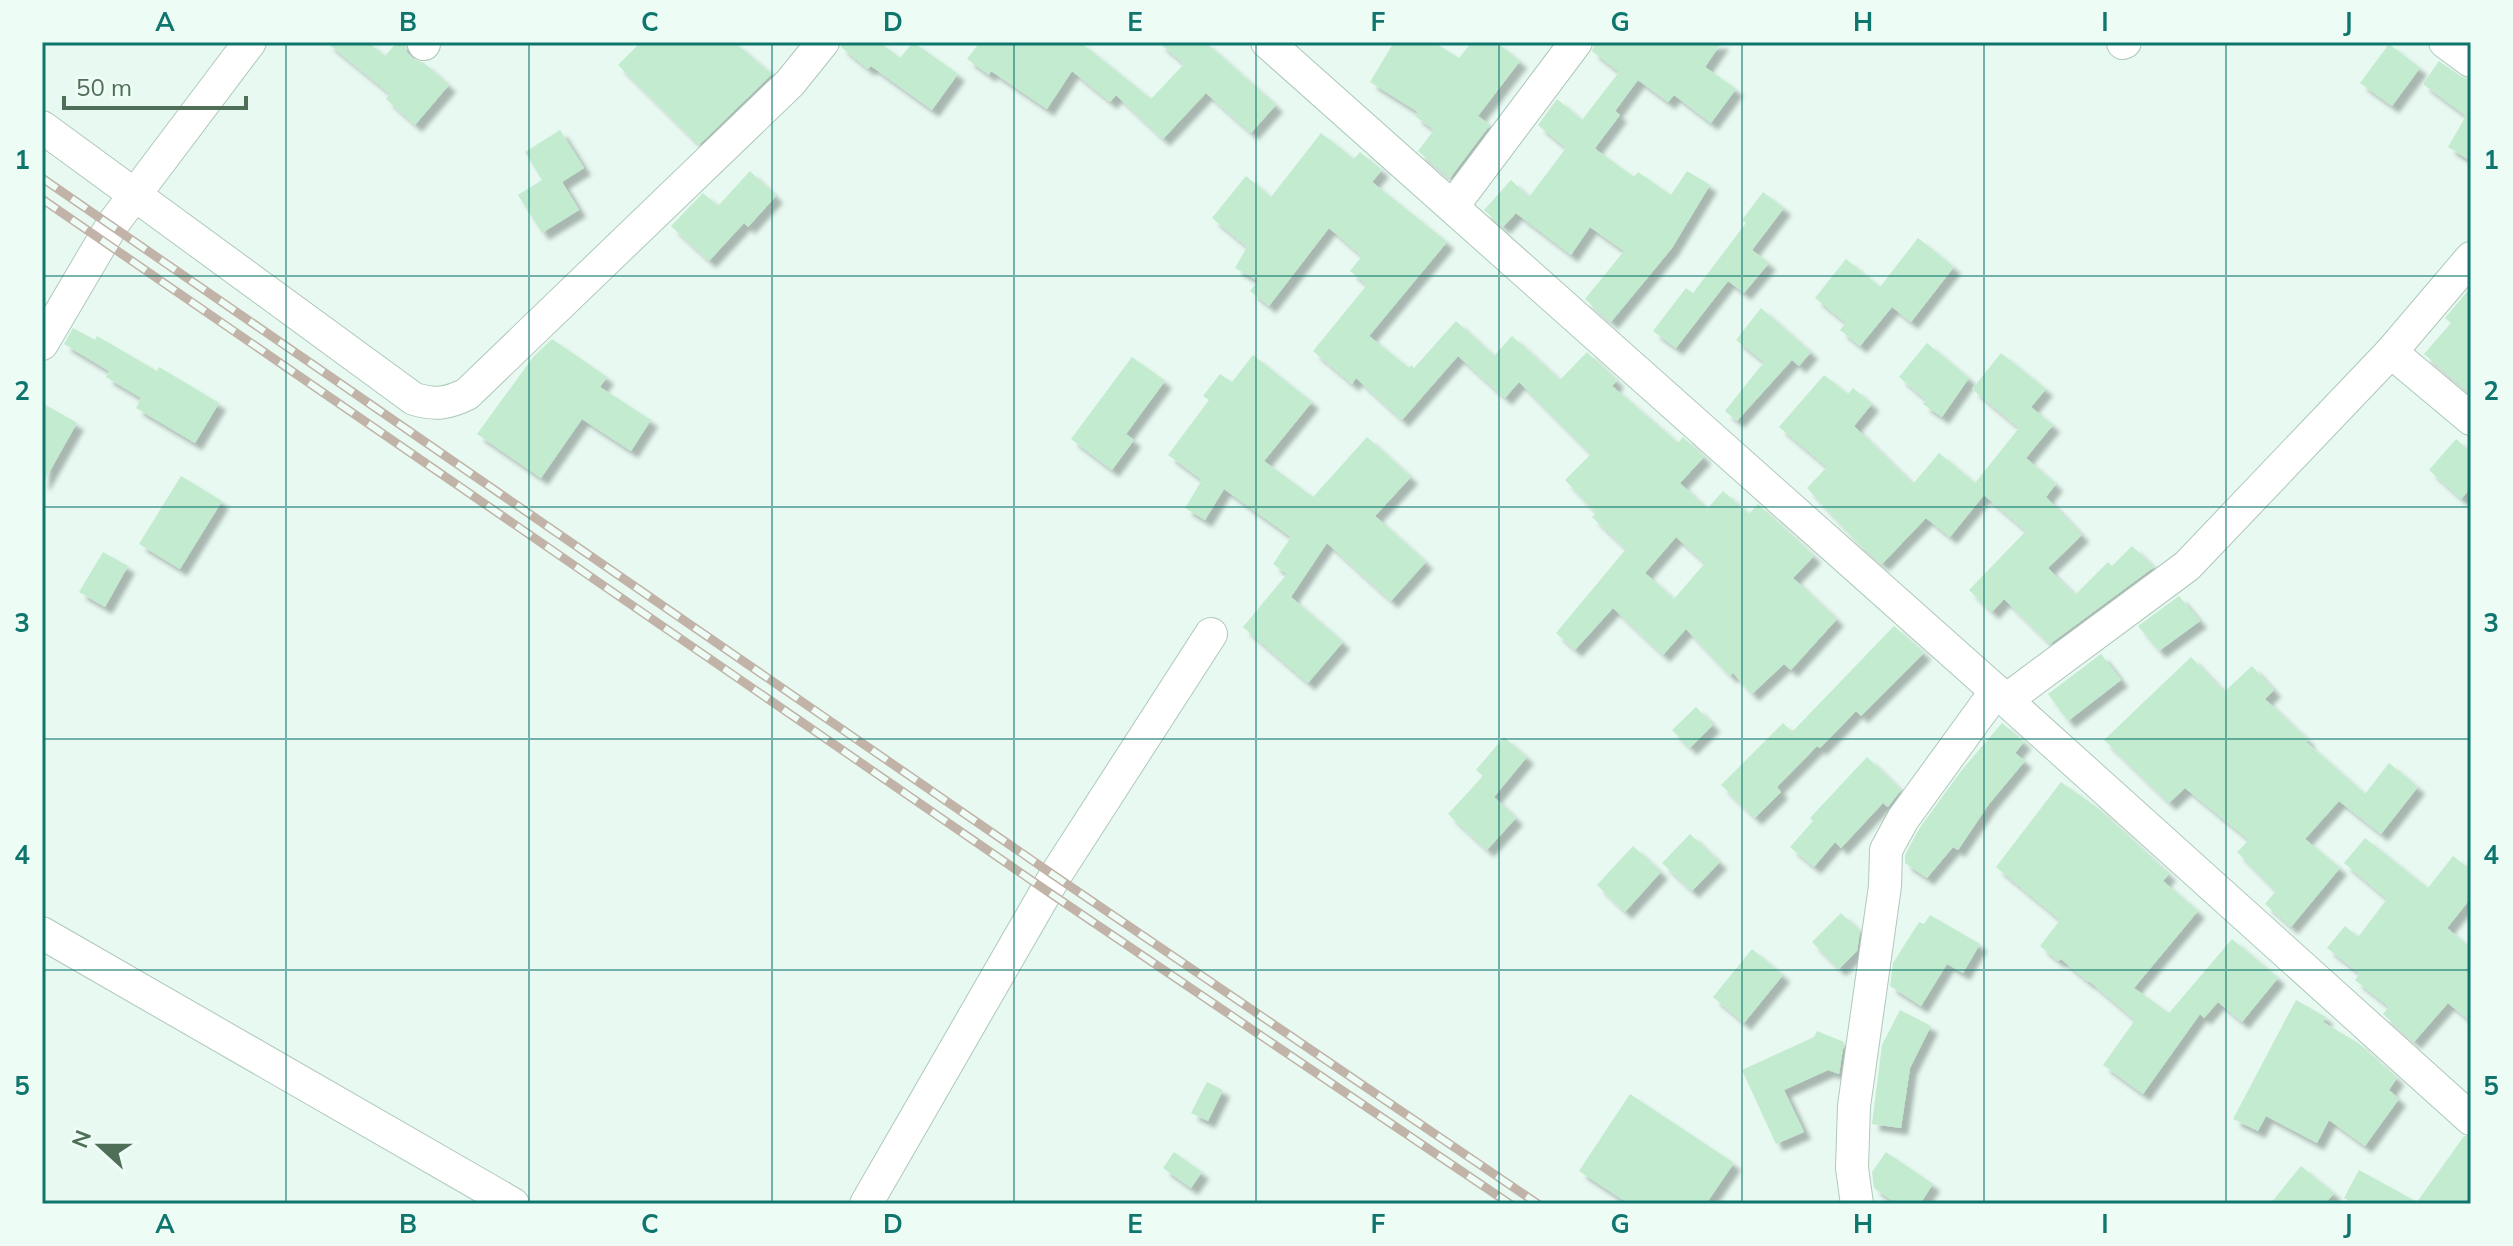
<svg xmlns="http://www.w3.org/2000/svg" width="2513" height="1246" font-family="Mulish,sans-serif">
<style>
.building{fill:#c2ebcf;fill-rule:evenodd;filter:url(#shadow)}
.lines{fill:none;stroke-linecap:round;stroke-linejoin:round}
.minor-casing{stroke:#aec9b8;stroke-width:34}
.minor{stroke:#fff;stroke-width:32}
.rail-casing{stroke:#c1b3a7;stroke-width:9}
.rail{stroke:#edfcf5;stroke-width:6;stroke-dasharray:18;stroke-linecap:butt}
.grid{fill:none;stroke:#0f766e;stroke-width:2;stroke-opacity:0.55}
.neatline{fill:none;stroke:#0f766e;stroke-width:3}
.grid-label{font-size:26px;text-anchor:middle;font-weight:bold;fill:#0f766e}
</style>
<defs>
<filter id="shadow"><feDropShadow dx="7" dy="7" stdDeviation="2" flood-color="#0004"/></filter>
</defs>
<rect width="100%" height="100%" fill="#e7f9f1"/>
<g class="building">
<polygon points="326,42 368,42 385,56 397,42 404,42 407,52 413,59 424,63 449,85 415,125 386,99 390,94"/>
<polygon points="641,42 734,42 772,74 699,145 618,65"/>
<polygon points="842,42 879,42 900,58 913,42 958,74 932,110 871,66 868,69 841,47"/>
<polygon points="980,42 1080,42 1151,99 1184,64 1158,42 1205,42 1276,105 1251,133 1206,93 1163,139 1116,95 1110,102 1072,71 1047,109 991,71 989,75 967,59"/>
<polygon points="1394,42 1433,42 1459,58 1472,42 1496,42 1520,61 1478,116 1490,125 1450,178 1418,151 1434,130 1415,116 1418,112 1370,82"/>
<polygon points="1595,42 1722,42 1705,67 1736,89 1711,123 1674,95 1668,102 1638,80 1615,111 1620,115 1595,148 1598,151 1634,177 1638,172 1671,195 1687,171 1710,185 1672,248 1611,322 1585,299 1624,251 1590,227 1571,255 1516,213 1503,227 1484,210 1511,180 1529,197 1566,148 1538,125 1557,99 1582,120 1619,72 1592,51"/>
<polygon points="2389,44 2420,68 2392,106 2360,83"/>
<polygon points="2439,61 2460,76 2471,80 2471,161 2448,147 2466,116 2423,84"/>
<polygon points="560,130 584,168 562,182 579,210 542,233 518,195 542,180 525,152"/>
<path d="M 1321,133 L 1354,159 L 1360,152 L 1382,170 L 1372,182 L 1447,242 L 1369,336 L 1409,368 L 1411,365 L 1414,368 L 1456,321 L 1494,356 L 1512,336 L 1560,380 L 1587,352 L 1617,381 L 1612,386 L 1678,443 L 1683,437 L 1704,457 L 1680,483 L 1707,509 L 1723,491 L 1749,514 L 1758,504 L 1814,556 L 1793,578 L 1837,619 L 1791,670 L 1784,664 L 1752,694 L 1733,673 L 1730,676 L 1686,629 L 1663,655 L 1613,608 L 1575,650 L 1556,633 L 1626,549 L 1592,517 L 1596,513 L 1565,480 L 1591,454 L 1519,382 L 1505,398 L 1458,356 L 1402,420 L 1356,378 L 1352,384 L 1313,351 L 1367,285 L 1350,271 L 1362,256 L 1329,228 L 1269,306 L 1250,291 L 1258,281 L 1235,268 L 1247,247 L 1212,218 L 1246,176 L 1271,197 ZM 1676,537 L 1705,563 L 1674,599 L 1645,573 Z"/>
<polygon points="750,171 776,196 748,227 744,223 709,261 671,226 703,193 718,206"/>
<polygon points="1763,192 1784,208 1752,250 1769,263 1744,293 1728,281 1676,348 1653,331 1686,288 1693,293 1746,223 1742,220"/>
<polygon points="1918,238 1954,267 1911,322 1892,307 1860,346 1840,330 1846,323 1815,298 1846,259 1880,287"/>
<polygon points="2471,287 2471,394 2424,354 2451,323 2445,318"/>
<polygon points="1761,308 1811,352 1799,366 1792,360 1737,421 1725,411 1764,362 1736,340"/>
<polygon points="73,328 95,340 97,336 157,371 159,367 219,403 195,443 136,408 141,398 106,377 109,371 64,344"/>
<polygon points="552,339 607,377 600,387 651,420 631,451 582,419 541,478 477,434 534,356"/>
<polygon points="1927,343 1969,378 1942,417 1923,404 1926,400 1899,377"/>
<polygon points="2001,353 2046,389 2031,407 2053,425 2026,458 2056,484 2046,497 2082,535 2048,568 2075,595 2108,562 2112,566 2132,546 2154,567 2050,644 2004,599 1992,612 1969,590 2026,531 1984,495 1950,537 1926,518 1882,564 1859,544 1807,488 1827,467 1779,427 1824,375 1848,394 1853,388 1872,404 1854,426 1913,484 1939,453 1975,483 2019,428 1972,389"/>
<polygon points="1253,355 1312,402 1264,461 1313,497 1367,437 1411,477 1375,516 1426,562 1391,601 1327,543 1291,597 1343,642 1308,683 1243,627 1287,574 1273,564 1291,537 1224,489 1205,520 1185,508 1202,480 1168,455 1209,400 1203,396 1220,374 1232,382"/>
<polygon points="1132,357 1165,381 1126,434 1134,440 1112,470 1071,439"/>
<polygon points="42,403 77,423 42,485"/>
<polygon points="2456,439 2471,452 2471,488 2461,499 2429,470"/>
<polygon points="181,476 222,501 180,569 139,544"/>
<polygon points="103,552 128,566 105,607 79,592"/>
<polygon points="2179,596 2200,621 2159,651 2138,626"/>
<polygon points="1894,626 1924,653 1861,716 1856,711 1820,748 1817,746 1777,787 1781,792 1755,818 1721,785 1783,723 1792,732"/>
<polygon points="2101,654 2121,680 2068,721 2048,694"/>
<polygon points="2191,657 2224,692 2252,666 2274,690 2265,699 2308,740 2306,742 2365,794 2389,763 2418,787 2381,834 2339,801 2305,839 2340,868 2291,927 2265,904 2276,891 2237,852 2249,840 2185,788 2169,803 2104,740"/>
<polygon points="1696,707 1713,725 1690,748 1672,730"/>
<polygon points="2002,723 2024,742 2015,753 2025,761 1989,804 1958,850 1953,847 1927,878 1905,863 1905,855 1919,829 1961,771"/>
<polygon points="1504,737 1527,757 1494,797 1516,818 1487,850 1448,814 1483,776 1476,770"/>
<polygon points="1867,757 1901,790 1888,807 1883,803 1841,848 1835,842 1814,867 1790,847 1813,821 1810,818"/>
<polygon points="2061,782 2099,809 2169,874 2163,881 2198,911 2134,988 2169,1013 2232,939 2278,978 2242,1022 2218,1002 2204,1018 2200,1014 2143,1094 2103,1065 2135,1020 2089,981 2088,982 2061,959 2058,961 2040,946 2060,920 1996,867"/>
<polygon points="1690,834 1720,862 1692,891 1662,863"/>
<polygon points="2365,838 2428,888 2453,856 2471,870 2471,898 2447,928 2471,948 2471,1022 2448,1003 2414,1042 2383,1014 2389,1007 2355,980 2360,974 2327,948 2345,926 2358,937 2387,899 2344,863"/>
<polygon points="1633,846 1661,872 1625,912 1597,885"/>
<polygon points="1841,913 1860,931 1857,951 1839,969 1812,942"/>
<polygon points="1930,915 1980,944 1963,973 1947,964 1921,1006 1890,986 1893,963 1919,922 1924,924"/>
<polygon points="1752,949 1783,975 1744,1023 1713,997"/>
<polygon points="2296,1000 2326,1017 2323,1022 2358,1043 2397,1078 2389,1090 2399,1099 2365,1146 2329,1120 2317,1143 2266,1116 2258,1131 2233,1119"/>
<polygon points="1900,1010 1931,1026 1910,1068 1901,1128 1872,1124 1882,1045"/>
<polygon points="1817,1031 1844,1042 1839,1074 1828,1070 1784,1090 1804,1132 1776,1144 1742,1070 1814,1037"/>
<polygon points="1207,1082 1223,1090 1208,1121 1191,1113"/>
<polygon points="1630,1094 1734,1163 1706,1204 1629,1204 1579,1171"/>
<polygon points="2464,1136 2471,1137 2471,1195 2464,1204 2355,1204 2344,1198 2359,1170 2417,1202"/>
<polygon points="1174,1152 1202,1172 1191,1188 1163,1168"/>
<polygon points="1886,1152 1933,1184 1920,1204 1897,1204 1874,1188 1872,1172"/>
<polygon points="2301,1166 2334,1193 2325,1204 2270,1204"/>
</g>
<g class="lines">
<defs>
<g id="minor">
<polyline points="423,42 424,44"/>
<polyline points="1267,42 1996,691 2471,1119"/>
<polyline points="2445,42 2471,61"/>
<polyline points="2123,43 2125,42"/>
<path d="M 42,127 L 414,399 C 435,405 447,404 467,394 L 790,83 L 823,42"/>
<polyline points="1453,206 1576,42"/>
<polyline points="42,344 112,225 250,42"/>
<polyline points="2391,352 2471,419"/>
<polyline points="2006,700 2187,566 2391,352 2471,258"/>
<polyline points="42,933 513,1204"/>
<polyline points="866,1204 1055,876 1211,634"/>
<polyline points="1857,1204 1852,1168 1854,1106 1885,886 1886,850 1903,819 1996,691"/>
</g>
</defs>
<use href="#minor" class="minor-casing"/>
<use href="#minor" class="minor"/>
<defs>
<g id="rail">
<polyline points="42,178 1055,876 1538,1204"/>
<polyline points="42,199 1047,891 1510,1204"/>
</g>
</defs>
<use href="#rail" class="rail-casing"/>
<use href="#rail" class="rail"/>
</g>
<path class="grid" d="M 286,42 L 286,1204M 529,42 L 529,1204M 772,42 L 772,1204M 1014,42 L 1014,1204M 1256,42 L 1256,1204M 1499,42 L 1499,1204M 1742,42 L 1742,1204M 1984,42 L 1984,1204M 2226,42 L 2226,1204M 42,276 L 2471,276M 42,507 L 2471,507M 42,739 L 2471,739M 42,970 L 2471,970"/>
<rect width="2513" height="1246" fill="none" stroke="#edfcf5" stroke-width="88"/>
<g transform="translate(100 1146) rotate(291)" stroke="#edfcf5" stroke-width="6" paint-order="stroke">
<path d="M0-6L14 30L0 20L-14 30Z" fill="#4f6f58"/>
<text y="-12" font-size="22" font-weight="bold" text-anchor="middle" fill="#4f6f58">N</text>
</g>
<path d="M64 96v12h182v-12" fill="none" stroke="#4f6f58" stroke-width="4"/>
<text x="76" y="96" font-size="24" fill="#4f6f58" stroke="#edfcf5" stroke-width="6" paint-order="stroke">50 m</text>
<rect x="44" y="44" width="2425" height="1158" class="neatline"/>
<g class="grid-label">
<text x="165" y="31">A</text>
<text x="408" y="31">B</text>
<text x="650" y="31">C</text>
<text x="893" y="31">D</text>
<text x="1135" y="31">E</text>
<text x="1378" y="31">F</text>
<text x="1620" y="31">G</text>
<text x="1863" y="31">H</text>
<text x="2105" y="31">I</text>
<text x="2348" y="31">J</text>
<text x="22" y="169">1</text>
<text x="2491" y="169">1</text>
<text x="22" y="400">2</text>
<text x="2491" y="400">2</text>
<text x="22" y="632">3</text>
<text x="2491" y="632">3</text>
<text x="22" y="864">4</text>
<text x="2491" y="864">4</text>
<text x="22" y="1095">5</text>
<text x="2491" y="1095">5</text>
<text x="165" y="1233">A</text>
<text x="408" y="1233">B</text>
<text x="650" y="1233">C</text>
<text x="893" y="1233">D</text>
<text x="1135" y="1233">E</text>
<text x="1378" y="1233">F</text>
<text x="1620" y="1233">G</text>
<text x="1863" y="1233">H</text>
<text x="2105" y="1233">I</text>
<text x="2348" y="1233">J</text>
</g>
</svg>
